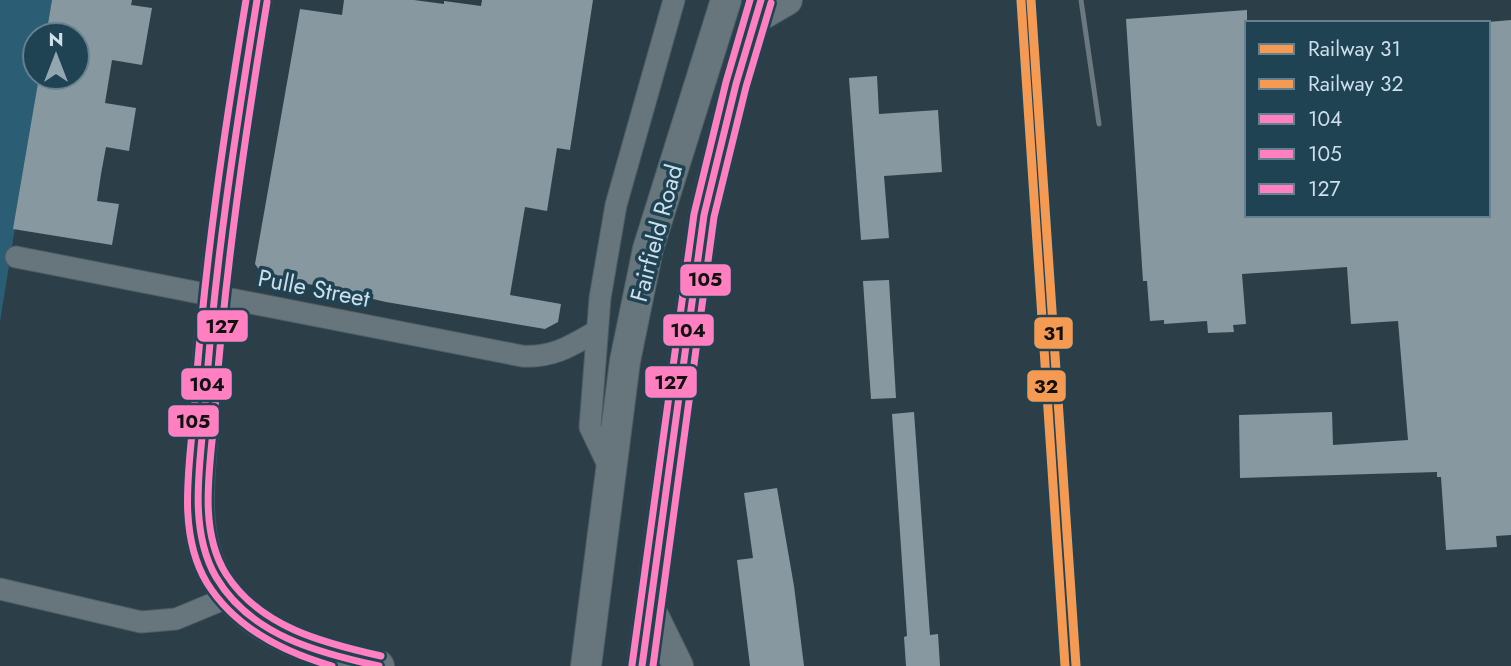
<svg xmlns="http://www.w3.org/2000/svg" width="1511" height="666" font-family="Jost,sans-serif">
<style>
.green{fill:#2b5d75}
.building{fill:#8798a0}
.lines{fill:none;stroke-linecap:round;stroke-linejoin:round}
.street-casing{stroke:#4c5d65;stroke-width:23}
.secondary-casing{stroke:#4c5d65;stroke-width:32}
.street{stroke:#67757c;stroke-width:21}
.secondary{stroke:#67757c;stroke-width:30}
.rail{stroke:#6b787f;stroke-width:5}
.bus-1-casing{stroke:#204354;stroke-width:12}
.bus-2-casing{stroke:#204354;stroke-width:12}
.bus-3-casing{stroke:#204354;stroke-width:12}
.bus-1{stroke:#ff80c0;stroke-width:7}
.bus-2{stroke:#ff80c0;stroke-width:7}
.bus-3{stroke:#ff80c0;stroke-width:7}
.rail-1-casing{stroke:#204354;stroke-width:14}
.rail-2-casing{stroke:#204354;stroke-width:14}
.rail-1{stroke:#f59a53;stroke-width:9}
.rail-2{stroke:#f59a53;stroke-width:9}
.labels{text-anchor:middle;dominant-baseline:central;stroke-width:7;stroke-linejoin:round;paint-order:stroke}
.street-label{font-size:24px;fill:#ccdfea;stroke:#204354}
.line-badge{stroke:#204354;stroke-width:2.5}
.pale-badge-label{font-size:19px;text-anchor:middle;font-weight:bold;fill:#111}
</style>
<rect width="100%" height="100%" fill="#2c3f48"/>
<polygon class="green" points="0,0 52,0 46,35 35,35 35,77 39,77 0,322"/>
<g class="building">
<polygon points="52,0 132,0 131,5 152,8 142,65 112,60 105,103 136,108 129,151 106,147 101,174 97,201 119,204 112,245 13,229 39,77 77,77 77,35 46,35"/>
<polygon points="344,0 414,0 444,4 444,1 481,6 482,0 593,0 570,150 557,148 547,211 525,207 510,295 561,304 558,322 545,329 386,302 351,294 351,291 264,277 255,264 300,9 342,15"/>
<polygon points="1247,10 1247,215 1488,215 1488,22 1511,20 1511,535 1496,536 1497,547 1446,550 1441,477 1437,477 1437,472 1240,478 1239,415 1332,412 1333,445 1408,440 1398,321 1351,324 1347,267 1242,274 1246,324 1233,325 1234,332 1208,333 1207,321 1164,324 1164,320 1150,321 1147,281 1143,281 1126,19"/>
<polygon points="877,76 879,114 938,110 942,172 884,176 889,238 861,240 849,78"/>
<polygon points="889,280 896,398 871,399 863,281"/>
<polygon points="914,412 930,635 938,634 940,666 906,666 904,637 907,636 892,414"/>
<polygon points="777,488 794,586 804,666 750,666 737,560 753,558 744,493"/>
</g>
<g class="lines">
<defs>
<g id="street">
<path d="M 16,257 L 522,356 C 553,358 571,346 597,331"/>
<polyline points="611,471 590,427 600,298 616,205 674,0"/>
<polyline points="0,589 141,622 176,619 229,597"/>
</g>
<g id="secondary">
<path d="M 257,0 C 234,138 212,276 204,416 C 201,468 189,530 216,577 C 250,635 318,654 379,666"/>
<polyline points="756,18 787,0"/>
<polyline points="650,609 678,666"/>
<polyline points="586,666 625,361 648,249 726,0"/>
<polyline points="642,666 704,215 736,84 761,0"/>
</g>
</defs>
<use href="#street" class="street-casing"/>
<use href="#secondary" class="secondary-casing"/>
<use href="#street" class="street"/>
<use href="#secondary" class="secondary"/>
<polyline class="rail" points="1081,0 1099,124"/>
<defs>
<g id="bus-1">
<path d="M 257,0 C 235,135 214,269 205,405 C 201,460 187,527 216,577 C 250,635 318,653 379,666"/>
<polyline points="642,666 704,215 736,84 761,0"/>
</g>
<g id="bus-2">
<path d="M 246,0 C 224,133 204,266 195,400 C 191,459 175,530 207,583 C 235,628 283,652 332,666"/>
<polyline points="653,666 714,217 746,87 771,3"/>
</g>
<g id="bus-3">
<path d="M 267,2 C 245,136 225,271 215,407 C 212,459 196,526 226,574 C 260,627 323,643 381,656"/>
<polyline points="632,665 694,214 726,82 750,0"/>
</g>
</defs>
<use href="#bus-1" class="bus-1-casing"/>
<use href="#bus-2" class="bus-2-casing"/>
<use href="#bus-3" class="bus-3-casing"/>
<use href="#bus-1" class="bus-1"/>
<use href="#bus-2" class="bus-2"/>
<use href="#bus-3" class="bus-3"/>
<defs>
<polyline id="rail-1" points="1031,0 1076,666"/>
<polyline id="rail-2" points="1021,1 1065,666"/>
</defs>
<use href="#rail-1" class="rail-1-casing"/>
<use href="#rail-2" class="rail-2-casing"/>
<use href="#rail-1" class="rail-1"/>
<use href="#rail-2" class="rail-2"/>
</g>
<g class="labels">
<g class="street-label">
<text transform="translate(656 233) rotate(-75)">Fairfield Road</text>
<text transform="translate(314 288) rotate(11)">Pulle Street</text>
</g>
</g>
<g class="line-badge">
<rect x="679" y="263" width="53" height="34" rx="7" fill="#ff80c0"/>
<rect x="196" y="309" width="53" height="34" rx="7" fill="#ff80c0"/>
<rect x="662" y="313" width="53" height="34" rx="7" fill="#ff80c0"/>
<rect x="1033" y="316" width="41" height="34" rx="7" fill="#f59a53"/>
<rect x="644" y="365" width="54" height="34" rx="7" fill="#ff80c0"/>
<rect x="180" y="367" width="53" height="34" rx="7" fill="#ff80c0"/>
<rect x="1026" y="369" width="41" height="34" rx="7" fill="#f59a53"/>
<rect x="167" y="404" width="53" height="34" rx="7" fill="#ff80c0"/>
</g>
<g class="pale-badge-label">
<text x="705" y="286">105</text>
<text x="222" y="333">127</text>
<text x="688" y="337">104</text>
<text x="1054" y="340">31</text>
<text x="671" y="389">127</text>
<text x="207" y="391">104</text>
<text x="1046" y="393">32</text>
<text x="193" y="428">105</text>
</g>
<rect x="1245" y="21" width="245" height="196" fill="#204354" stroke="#658190" stroke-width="2"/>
<rect x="1259" y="44" width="35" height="10" fill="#f59a53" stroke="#658190" stroke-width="2"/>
<text x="1308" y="56" font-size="21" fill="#ccdfea">Railway 31</text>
<rect x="1259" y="79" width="35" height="10" fill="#f59a53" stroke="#658190" stroke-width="2"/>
<text x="1308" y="91" font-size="21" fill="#ccdfea">Railway 32</text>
<rect x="1259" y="114" width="35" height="10" fill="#ff80c0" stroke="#658190" stroke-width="2"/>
<text x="1308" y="126" font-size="21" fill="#ccdfea">104</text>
<rect x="1259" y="149" width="35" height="10" fill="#ff80c0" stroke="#658190" stroke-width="2"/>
<text x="1308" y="161" font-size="21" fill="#ccdfea">105</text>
<rect x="1259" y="184" width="35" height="10" fill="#ff80c0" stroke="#658190" stroke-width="2"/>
<text x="1308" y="196" font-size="21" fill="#ccdfea">127</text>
<g transform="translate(56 56)"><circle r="33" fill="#204354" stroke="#658190" stroke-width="2"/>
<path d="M0-5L12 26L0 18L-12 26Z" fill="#94a7b1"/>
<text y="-10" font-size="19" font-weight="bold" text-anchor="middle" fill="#ccdfea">N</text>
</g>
</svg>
